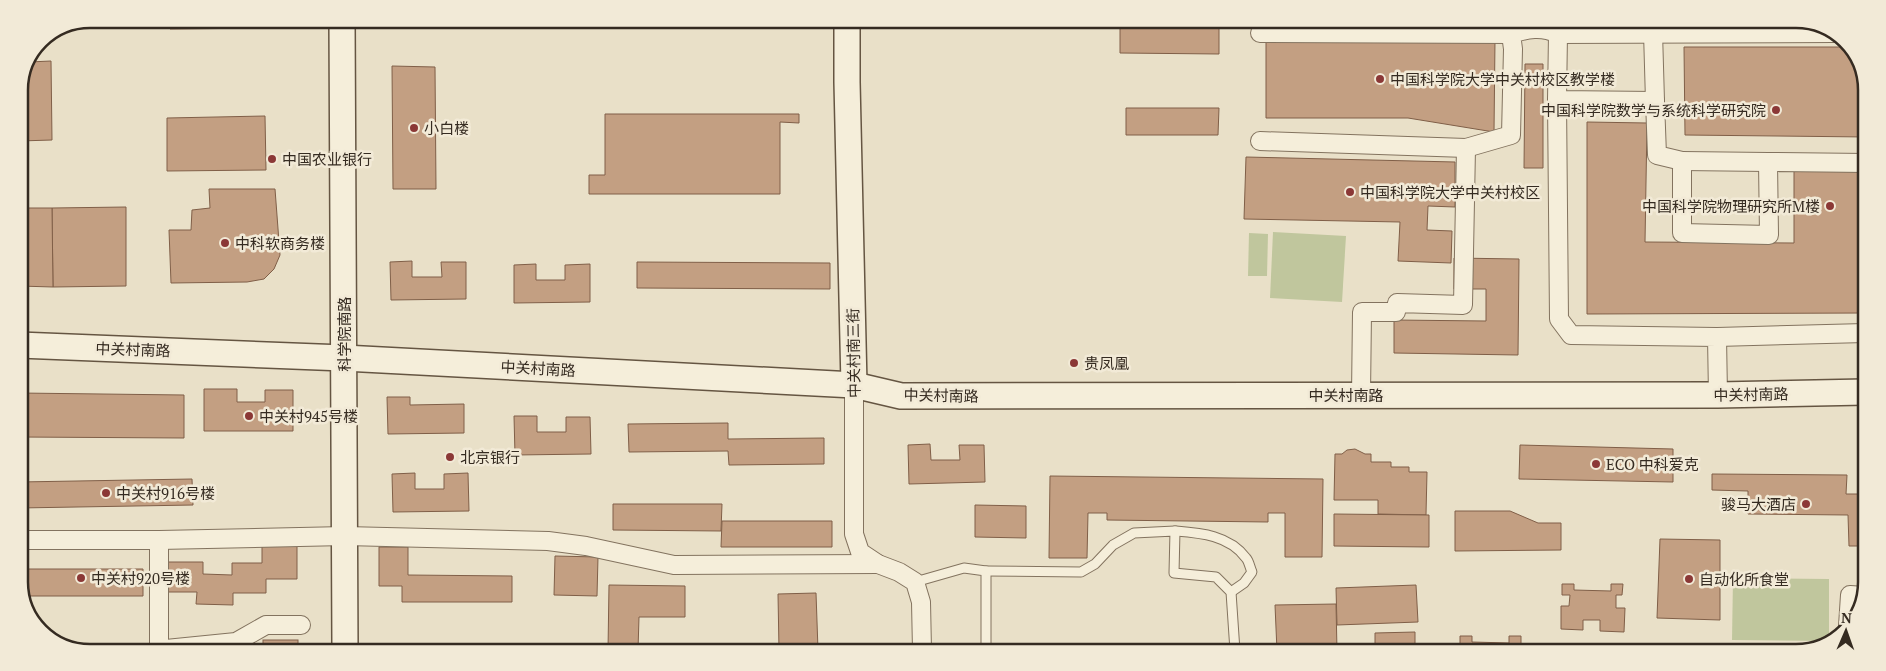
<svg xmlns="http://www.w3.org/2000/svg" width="1886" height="671" font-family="'PT Serif','Noto Sans SC',serif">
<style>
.green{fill:#c0c69d}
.building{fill:#c39f82;stroke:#805f48}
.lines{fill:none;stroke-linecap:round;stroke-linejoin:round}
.lane-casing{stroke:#83735f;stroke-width:11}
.street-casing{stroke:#83735f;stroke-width:20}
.secondary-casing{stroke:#655542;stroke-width:28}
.lane{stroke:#f5eeda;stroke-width:9}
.street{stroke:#f5eeda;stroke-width:18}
.secondary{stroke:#f5eeda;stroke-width:25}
.poi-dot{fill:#8b3836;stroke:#f2ead7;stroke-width:2}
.labels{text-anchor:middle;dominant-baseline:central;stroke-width:5;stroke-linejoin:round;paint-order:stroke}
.poi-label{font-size:15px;fill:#352b21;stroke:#f2ead7;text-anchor:start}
.street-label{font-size:15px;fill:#352b21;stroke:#f2ead7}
.rim{fill:none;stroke:#352b21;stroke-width:2.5}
</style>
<rect width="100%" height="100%" fill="#e9e0c8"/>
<g class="green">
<polygon points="1273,232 1346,236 1342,302 1270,298"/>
<polygon points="1249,233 1268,234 1267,276 1248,276"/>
<polygon points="1733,578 1829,579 1829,641 1732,640"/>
</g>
<g class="building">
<polygon points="170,19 268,19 268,28 170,29"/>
<polygon points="1120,25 1219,25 1219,54 1120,53"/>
<polygon points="1266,37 1495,40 1494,132 1408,118 1266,118"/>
<polygon points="1684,47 1853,47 1867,84 1867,137 1685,135"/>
<polygon points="51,61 52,140 19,141 19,85 29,62"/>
<polygon points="1525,64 1543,64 1543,168 1524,168"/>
<polygon points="392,66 435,67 436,189 393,189"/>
<polygon points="1126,108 1219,108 1218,135 1126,135"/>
<polygon points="605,114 799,114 799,123 780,122 780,194 589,194 589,175 605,175"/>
<polygon points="265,116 266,170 167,171 167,118"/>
<polygon points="1587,122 1647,123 1645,242 1794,243 1794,169 1867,170 1866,313 1587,314"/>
<polygon points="1246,157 1455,162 1455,207 1428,206 1427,230 1452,231 1451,263 1398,261 1400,222 1244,219"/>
<polygon points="209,189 275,189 280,255 274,269 264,279 247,282 171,283 169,230 191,230 192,210 210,208"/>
<polygon points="126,207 126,286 53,287 52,208"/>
<polygon points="19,208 52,208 53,287 19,286"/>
<polygon points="1454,258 1519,259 1518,355 1394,353 1394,320 1486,321 1486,289 1454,289"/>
<polygon points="412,261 412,277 442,277 441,262 466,262 466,299 391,300 390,262"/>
<polygon points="637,262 830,263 830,289 637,288"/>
<polygon points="536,264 536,280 565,280 565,265 590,264 590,302 514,303 514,265"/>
<polygon points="204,389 237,389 237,402 265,402 265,390 293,390 293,431 204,431"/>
<polygon points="19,393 184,395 184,438 19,437"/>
<polygon points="387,397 410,397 410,405 464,404 464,433 388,434"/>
<polygon points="514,416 537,416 537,432 566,432 566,417 590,417 591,454 515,455"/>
<polygon points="728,423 728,439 824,438 824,464 729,465 728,451 629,452 628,424"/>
<polygon points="930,444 931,460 960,460 959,445 984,445 985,482 909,484 908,445"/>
<polygon points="1520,445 1673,449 1673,482 1519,479"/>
<polygon points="1355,449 1365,454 1371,454 1371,462 1391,462 1391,467 1409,467 1409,472 1427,472 1426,515 1378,514 1378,500 1334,500 1335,454 1342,454 1347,450"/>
<polygon points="415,473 415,489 444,489 444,474 468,473 469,511 393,512 392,474"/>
<polygon points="1712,474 1847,475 1846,494 1864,494 1864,546 1849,546 1848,515 1748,514 1748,491 1712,490"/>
<polygon points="1050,476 1323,479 1322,557 1285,557 1285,513 1268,513 1268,522 1107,520 1107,513 1088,513 1087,558 1049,558"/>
<polygon points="192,479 193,505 19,508 19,482"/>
<polygon points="613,504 722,504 721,531 613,530"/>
<polygon points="975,505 1026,506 1026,538 975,537"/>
<polygon points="1455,511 1510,511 1538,523 1561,523 1561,550 1455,551"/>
<polygon points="1334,514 1429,515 1429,547 1334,546"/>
<polygon points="722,521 832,521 832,547 721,547"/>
<polygon points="1660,539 1720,540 1720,620 1657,618"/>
<polygon points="262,546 297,546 297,579 266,579 266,593 233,593 233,605 196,604 197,592 165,592 165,562 203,562 203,574 232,575 232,563 262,563"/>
<polygon points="379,547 408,547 408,575 512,576 512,602 402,602 402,586 379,586"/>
<polygon points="555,556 598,557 597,596 554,595"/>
<polygon points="19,569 143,569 143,596 23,596 19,587"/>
<polygon points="1562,584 1574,584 1574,590 1611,591 1611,584 1623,584 1622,595 1616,595 1616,608 1625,608 1624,632 1600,631 1600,620 1583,620 1583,630 1561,629 1561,606 1569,606 1570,595 1562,595"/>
<polygon points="609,585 685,586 685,617 639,617 638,650 608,650"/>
<polygon points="1416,585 1418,622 1337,625 1336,588"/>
<polygon points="816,593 818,650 779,650 778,594"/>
<polygon points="1336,604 1337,651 1277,651 1275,605"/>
<polygon points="1415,632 1415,651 1375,651 1375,633"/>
<polygon points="1460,636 1472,636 1472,642 1509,643 1509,636 1521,636 1521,648 1515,647 1515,652 1468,652 1468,648 1460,647"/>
<rect x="263" y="640" width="35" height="9"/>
</g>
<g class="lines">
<defs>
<g id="lane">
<path d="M 1175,531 C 1200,533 1229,535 1246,558 C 1249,561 1250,568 1252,572 L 1244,583 L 1231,592"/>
<polyline points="986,571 1081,572 1095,564 1113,545 1134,533 1175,531 1174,573 1216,577 1231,592 1235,651"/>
<polyline points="915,582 964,568 986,571 986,651"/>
</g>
<g id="street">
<polyline points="1260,33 1511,34"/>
<polyline points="1558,34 1834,33"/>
<polyline points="1557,100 1559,319 1571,335 1717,337 1718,395"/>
<polyline points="1655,101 1657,155 1682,161 1682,233 1769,235 1768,162 1867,163"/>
<path d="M 1260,141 L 1466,148 L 1511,135 L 1513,49 L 1511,34 C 1527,29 1542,26 1558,34 L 1557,100 L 1655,101 L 1653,32"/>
<polyline points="1682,161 1768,162"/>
<polyline points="1717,337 1865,333"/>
<polyline points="854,385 854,534 860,552 878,564 899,572 915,582 921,602 922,650"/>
<polyline points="1361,395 1362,312 1396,312 1397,303 1463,305 1466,148"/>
<polyline points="19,540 159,540 345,536 548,541 586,546 674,565 878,564"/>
<polyline points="1848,626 1850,595 1864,596"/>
<polyline points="159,649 159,540"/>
<polyline points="166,649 236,642 266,625 301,625"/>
</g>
<g id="secondary">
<polyline points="342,19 345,649"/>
<polyline points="847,20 847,82 854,385"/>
<polyline points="19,345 344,358 854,385 901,396 1718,395 1865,392"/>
</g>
</defs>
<use href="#lane" class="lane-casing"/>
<use href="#street" class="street-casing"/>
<use href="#secondary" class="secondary-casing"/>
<use href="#lane" class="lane"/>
<use href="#street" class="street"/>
<use href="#secondary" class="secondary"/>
</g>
<g class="poi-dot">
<circle cx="1380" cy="79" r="5"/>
<circle cx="1776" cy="110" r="5"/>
<circle cx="414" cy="128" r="5"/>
<circle cx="272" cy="159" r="5"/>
<circle cx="1350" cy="192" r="5"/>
<circle cx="1830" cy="206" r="5"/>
<circle cx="225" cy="243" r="5"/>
<circle cx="1074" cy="363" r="5"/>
<circle cx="249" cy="416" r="5"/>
<circle cx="450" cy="457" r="5"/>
<circle cx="1596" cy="464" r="5"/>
<circle cx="106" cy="493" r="5"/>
<circle cx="1806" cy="504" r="5"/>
<circle cx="81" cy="578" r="5"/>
<circle cx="1689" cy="579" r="5"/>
</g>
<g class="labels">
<g class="poi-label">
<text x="1390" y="79">中国科学院大学中关村校区教学楼</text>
<text x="1766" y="110" text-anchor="end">中国科学院数学与系统科学研究院</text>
<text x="424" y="128">小白楼</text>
<text x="282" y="159">中国农业银行</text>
<text x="1360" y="192">中国科学院大学中关村校区</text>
<text x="1820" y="206" text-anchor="end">中国科学院物理研究所M楼</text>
<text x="235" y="243">中科软商务楼</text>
<text x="1084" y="363">贵凤凰</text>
<text x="259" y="416">中关村945号楼</text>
<text x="460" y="457">北京银行</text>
<text x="1606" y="464">ECO 中科爱克</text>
<text x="116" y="493">中关村916号楼</text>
<text x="1796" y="504" text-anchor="end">骏马大酒店</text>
<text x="91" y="578">中关村920号楼</text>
<text x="1699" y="579">自动化所食堂</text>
</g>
<g class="street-label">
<text transform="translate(344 334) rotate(-90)">科学院南路</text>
<text transform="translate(133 349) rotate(2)">中关村南路</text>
<text transform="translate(853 353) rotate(-91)">中关村南三街</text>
<text transform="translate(538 368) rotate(3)">中关村南路</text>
<text transform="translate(1751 394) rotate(-1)">中关村南路</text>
<text transform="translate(941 395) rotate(1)">中关村南路</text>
<text x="1346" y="395">中关村南路</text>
</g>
</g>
<path d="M0 0H1886V671H0ZM90 28H1796A62 62 0 0 1 1858 90V582A62 62 0 0 1 1796 644H90A62 62 0 0 1 28 582V90A62 62 0 0 1 90 28Z" fill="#f2ead7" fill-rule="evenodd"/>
<path class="rim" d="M90 28H1796A62 62 0 0 1 1858 90V582A62 62 0 0 1 1796 644H90A62 62 0 0 1 28 582V90A62 62 0 0 1 90 28Z"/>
<g transform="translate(1846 631) rotate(2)" stroke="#f2ead7" stroke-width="4" paint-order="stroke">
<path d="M0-4L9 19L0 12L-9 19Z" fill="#352b21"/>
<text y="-8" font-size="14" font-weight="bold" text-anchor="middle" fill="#352b21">N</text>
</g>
</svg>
